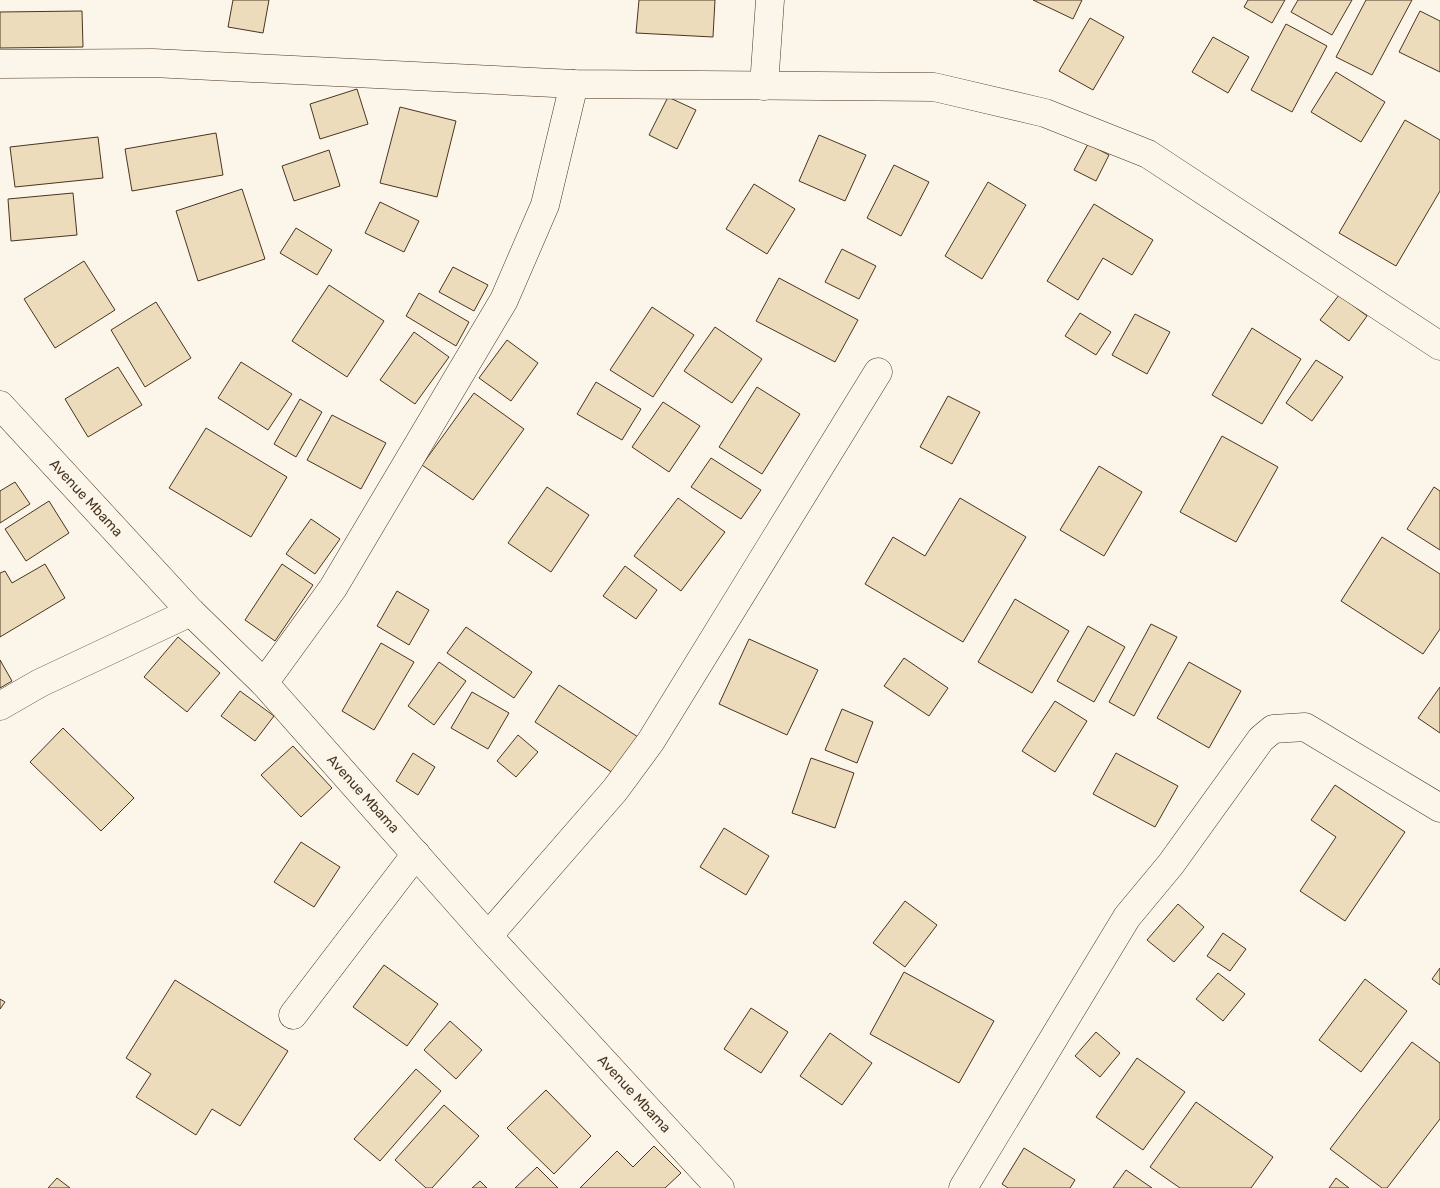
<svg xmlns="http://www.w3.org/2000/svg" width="1440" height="1188" font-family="Rubik,sans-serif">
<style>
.building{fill:#ecdcbc;stroke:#4a3520}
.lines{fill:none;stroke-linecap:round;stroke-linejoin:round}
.street-casing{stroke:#4a3520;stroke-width:29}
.street{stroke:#fbf6e9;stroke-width:28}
.labels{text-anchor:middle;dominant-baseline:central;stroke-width:4;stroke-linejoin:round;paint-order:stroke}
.street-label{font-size:14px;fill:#4a3520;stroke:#fbf6e9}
</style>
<rect width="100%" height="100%" fill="#fbf6e9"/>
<g class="building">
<polygon points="233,0 269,0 263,33 228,27"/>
<polygon points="639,0 715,0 713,37 636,33"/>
<polygon points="1033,0 1082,0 1073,19"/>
<polygon points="1248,0 1285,0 1272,23 1244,7"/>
<polygon points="1298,0 1352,0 1332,35 1291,12"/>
<polygon points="1366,0 1412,0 1372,75 1336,57"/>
<polygon points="82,11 83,47 0,48 0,12"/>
<polygon points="1420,11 1440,21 1440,72 1399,52"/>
<polygon points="1090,18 1124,37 1093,90 1059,71"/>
<polygon points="1286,24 1327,46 1292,112 1251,90"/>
<polygon points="1213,37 1249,57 1228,93 1192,72"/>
<polygon points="1336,72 1385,102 1361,142 1311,112"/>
<polygon points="357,89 368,124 320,139 310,104"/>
<polygon points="668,97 696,110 677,149 649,135"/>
<polygon points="400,107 456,121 437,197 380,183"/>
<polygon points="1405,120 1440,140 1440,191 1396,266 1339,233"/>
<polygon points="216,133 223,175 132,191 125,149"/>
<polygon points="819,135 866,155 845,201 799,181"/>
<polygon points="98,137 103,178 15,187 10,147"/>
<polygon points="1088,144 1109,155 1096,181 1074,170"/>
<polygon points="329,150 340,186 294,201 282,166"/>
<polygon points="894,165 929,182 901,236 867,218"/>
<polygon points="988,182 1026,205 982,279 945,256"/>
<polygon points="754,184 795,209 767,254 726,229"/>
<polygon points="242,189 265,259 198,281 176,211"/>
<polygon points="73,193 77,235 11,241 8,199"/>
<polygon points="380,202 419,221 404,252 365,233"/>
<polygon points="1094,204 1153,240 1132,275 1103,258 1078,300 1047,281"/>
<polygon points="296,228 332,250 317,275 280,253"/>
<polygon points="842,249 876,266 859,299 825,282"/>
<polygon points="84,261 115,310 55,348 24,299"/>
<polygon points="453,267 488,285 474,311 439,292"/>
<polygon points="779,278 858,320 835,362 756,321"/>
<polygon points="329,285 384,321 347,377 292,341"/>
<polygon points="419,293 469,322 456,346 406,316"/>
<polygon points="1339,295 1367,316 1349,341 1320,320"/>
<polygon points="156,302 191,358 145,387 111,330"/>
<polygon points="652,307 694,335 653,397 610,370"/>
<polygon points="1080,313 1111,332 1096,355 1065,336"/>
<polygon points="1135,314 1170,332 1147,374 1112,355"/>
<polygon points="715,327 762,359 732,403 684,371"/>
<polygon points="1252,328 1301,359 1262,424 1212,395"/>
<polygon points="414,332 449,357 415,404 380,380"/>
<polygon points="507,340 538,363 511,401 479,378"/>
<polygon points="1316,360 1343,377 1312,421 1286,403"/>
<polygon points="241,362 292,394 268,430 218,398"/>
<polygon points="118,367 142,405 88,437 65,399"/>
<polygon points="596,382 641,409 622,440 577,414"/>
<polygon points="757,387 800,414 762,474 719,447"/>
<polygon points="474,393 524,429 473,500 422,465"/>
<polygon points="948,396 980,412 952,464 920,447"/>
<polygon points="300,399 322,412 296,457 274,444"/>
<polygon points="663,402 700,426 669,472 632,447"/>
<polygon points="332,415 386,443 361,489 307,460"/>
<polygon points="206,428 287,477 251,537 169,488"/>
<polygon points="1222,436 1278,467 1236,542 1180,512"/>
<polygon points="711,458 761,490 741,519 691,487"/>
<polygon points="1099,466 1142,492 1104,556 1060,530"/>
<polygon points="15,482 30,504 0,523 0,491"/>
<polygon points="547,487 589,515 551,572 508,543"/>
<polygon points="1434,487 1440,491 1440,550 1407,529"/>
<polygon points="678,498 725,532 681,591 634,556"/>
<polygon points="960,498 1026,537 963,642 865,584 893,537 925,556"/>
<polygon points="49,501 69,533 26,561 5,529"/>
<polygon points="311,519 340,539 315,574 286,554"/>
<polygon points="1382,537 1440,574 1440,629 1423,654 1341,601"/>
<polygon points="45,564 65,598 0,637 0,573 5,571 12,583"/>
<polygon points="282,564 313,585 275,641 245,620"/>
<polygon points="625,566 657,590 636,619 603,596"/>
<polygon points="397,591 429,610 409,645 377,626"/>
<polygon points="1015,599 1069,631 1032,693 978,662"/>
<polygon points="1151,624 1177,637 1134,716 1109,702"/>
<polygon points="1088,626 1125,647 1094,702 1057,681"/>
<polygon points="466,627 532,672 514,698 447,653"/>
<polygon points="178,637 220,673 187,712 144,677"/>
<polygon points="749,639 818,670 787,735 719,704"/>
<polygon points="381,643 414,662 374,730 342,711"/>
<polygon points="904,658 948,688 929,716 884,686"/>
<polygon points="0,660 12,681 0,688"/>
<polygon points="439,662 466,681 434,725 408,706"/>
<polygon points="1189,662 1241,691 1209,748 1157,718"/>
<polygon points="559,685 638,737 613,773 535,722"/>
<polygon points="1440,687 1440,733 1418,718"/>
<polygon points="240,691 274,716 255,741 221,716"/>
<polygon points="472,692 509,713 488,749 451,728"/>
<polygon points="1055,701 1087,721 1055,772 1022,751"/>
<polygon points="842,709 873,722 857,763 825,750"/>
<polygon points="63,728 134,798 101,831 30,762"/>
<polygon points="518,735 538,752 516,777 497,761"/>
<polygon points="293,746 332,788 301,817 261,775"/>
<polygon points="413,753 435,767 418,795 396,781"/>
<polygon points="1116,753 1178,786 1155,827 1093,794"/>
<polygon points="811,758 854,773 835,828 792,813"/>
<polygon points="1335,785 1405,832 1345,921 1300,891 1336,837 1311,820"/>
<polygon points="724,828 769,856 746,895 700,867"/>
<polygon points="301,842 340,867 314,907 274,882"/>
<polygon points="905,901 937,925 905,967 873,943"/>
<polygon points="1178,904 1204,927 1174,962 1147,940"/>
<polygon points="1223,933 1246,949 1230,971 1207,956"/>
<polygon points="384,965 438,1004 407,1046 353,1007"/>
<polygon points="1440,968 1440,985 1432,979"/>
<polygon points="904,972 994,1021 959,1083 870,1034"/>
<polygon points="1218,973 1245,994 1223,1021 1196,999"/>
<polygon points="1365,979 1407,1011 1361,1072 1319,1040"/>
<polygon points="175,980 288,1051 240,1126 212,1109 196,1135 136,1097 151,1074 126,1058"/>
<polygon points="0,999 5,1002 0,1009"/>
<polygon points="751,1008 788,1032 761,1073 724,1049"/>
<polygon points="450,1021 482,1050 456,1079 424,1050"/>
<polygon points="1096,1032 1120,1053 1100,1077 1075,1056"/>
<polygon points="830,1033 872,1063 842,1105 800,1076"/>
<polygon points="1412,1042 1440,1063 1440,1119 1387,1188 1382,1188 1330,1149"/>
<polygon points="1137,1058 1185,1092 1143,1150 1096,1117"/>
<polygon points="416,1069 441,1091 380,1161 354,1139"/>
<polygon points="546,1090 591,1136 554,1174 507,1128"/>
<polygon points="1196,1102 1273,1157 1251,1188 1180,1188 1150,1167"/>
<polygon points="444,1105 479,1136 432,1188 426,1188 395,1160"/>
<polygon points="654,1146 681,1173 665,1188 580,1188 617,1151 633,1167"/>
<polygon points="1024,1148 1075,1180 1070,1188 1008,1188 1002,1184"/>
<polygon points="537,1167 558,1188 515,1188"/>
<polygon points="1126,1170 1152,1188 1113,1188"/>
<polygon points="57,1178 70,1188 48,1188"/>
<polygon points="1336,1178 1349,1188 1329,1188"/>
<polygon points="480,1181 487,1188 472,1188"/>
</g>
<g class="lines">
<defs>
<g id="street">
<polyline points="0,64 153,63 574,84 934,87 1045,113 1148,154 1440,346"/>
<polyline points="764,86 770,0"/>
<polyline points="0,405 191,612 264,683 488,936 720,1188"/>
<polyline points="264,683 333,588 504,300 545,205 574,84"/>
<polyline points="0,706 40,683 191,612"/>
<polyline points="488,936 615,790 651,741 878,372"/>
<polyline points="293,1015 416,854"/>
<polyline points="963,1188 1127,917 1171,864 1261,739 1273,729 1305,727 1440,808"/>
</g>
</defs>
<use href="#street" class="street-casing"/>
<use href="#street" class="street"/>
</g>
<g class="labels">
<g class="street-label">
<text transform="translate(86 498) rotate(47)">Avenue Mbama</text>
<text transform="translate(363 794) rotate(48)">Avenue Mbama</text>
<text transform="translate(634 1094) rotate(47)">Avenue Mbama</text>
</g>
</g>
</svg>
